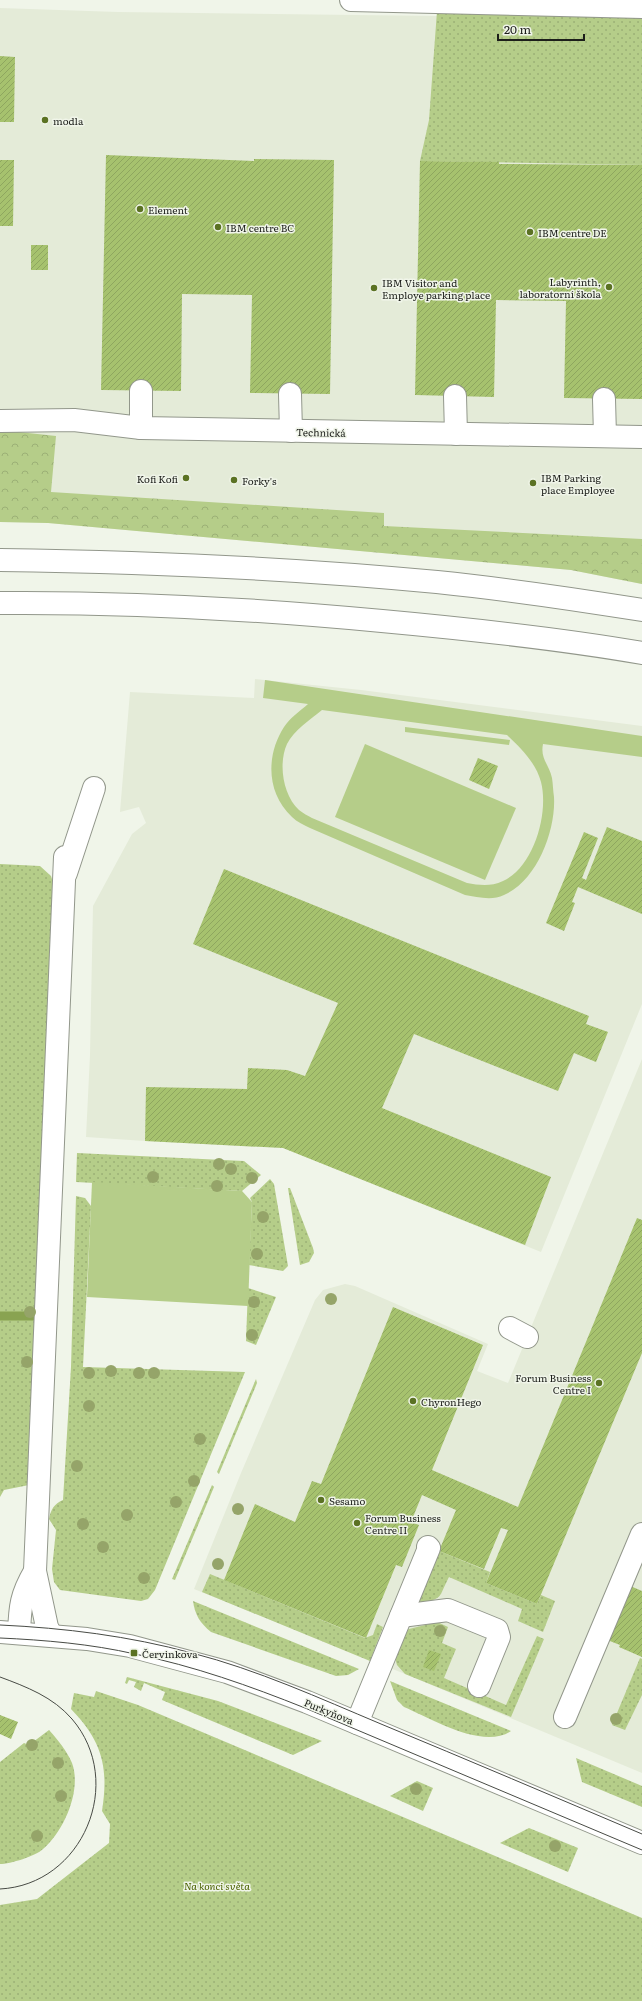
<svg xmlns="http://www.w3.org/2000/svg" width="642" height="2001" font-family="Literata,serif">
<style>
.built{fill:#e4ebd8}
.green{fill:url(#green-dots)}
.forest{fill:url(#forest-crowns)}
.pitch{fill:#b5cd89;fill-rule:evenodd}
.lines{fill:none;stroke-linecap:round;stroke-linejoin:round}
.stream{stroke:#89a351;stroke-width:9}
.building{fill:url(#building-hatch)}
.minor-casing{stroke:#92978b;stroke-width:24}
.highway-casing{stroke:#92978b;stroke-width:24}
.minor{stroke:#fff;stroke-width:22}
.highway{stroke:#fff;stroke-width:22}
.tram{stroke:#484b45;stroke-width:1}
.tree{fill:#95a469}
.poi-dot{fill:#5b7223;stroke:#f0f5e9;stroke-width:1.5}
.labels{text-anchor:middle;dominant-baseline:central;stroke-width:3;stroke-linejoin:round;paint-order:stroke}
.poi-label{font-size:10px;fill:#1c1e1a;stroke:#f0f5e9;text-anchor:start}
.street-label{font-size:10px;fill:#1c1e1a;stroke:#f0f5e9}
.park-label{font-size:10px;font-style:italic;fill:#4b6200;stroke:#f0f5e9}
</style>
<defs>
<pattern id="green-dots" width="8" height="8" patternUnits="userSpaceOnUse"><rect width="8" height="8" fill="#b5cd89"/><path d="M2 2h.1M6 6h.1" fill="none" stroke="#9bb076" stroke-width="1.8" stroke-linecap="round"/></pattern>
<pattern id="forest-crowns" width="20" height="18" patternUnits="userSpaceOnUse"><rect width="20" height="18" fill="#b5cd89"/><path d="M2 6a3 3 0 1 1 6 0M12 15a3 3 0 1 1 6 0" fill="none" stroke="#9bb076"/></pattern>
<pattern id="building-hatch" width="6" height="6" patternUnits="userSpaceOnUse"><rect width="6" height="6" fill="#a6c26e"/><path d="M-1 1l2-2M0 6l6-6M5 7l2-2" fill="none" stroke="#8ea65f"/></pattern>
</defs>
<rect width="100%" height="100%" fill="#f0f5e9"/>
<g class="built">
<polygon points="0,8 118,12 437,16 437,11 642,17 642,584 571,570 48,523 0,522"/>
<polygon points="255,679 361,690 642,726 642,1004 541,1252 283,1148 145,1141 86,1137 90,1055 93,906 132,834 146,823 139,807 120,812 130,692 254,698"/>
<polygon points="642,1059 642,1773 405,1674 194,1589 241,1473 315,1300 323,1290 345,1284 355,1286 488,1344 477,1371 508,1383"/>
</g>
<g class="green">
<polygon points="437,11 642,17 642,165 420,161 429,120"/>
<polygon points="0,864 40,866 51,876 54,885 29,1485 4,1490 0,1497"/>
<polygon points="77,1153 244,1161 261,1175 242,1191 76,1182"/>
<polygon points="270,1179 274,1184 288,1266 283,1271 249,1265 252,1202 250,1198"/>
<polygon points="288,1188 290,1188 313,1248 314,1253 309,1262 300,1265"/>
<path d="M 76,1196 L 85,1198 L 91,1206 L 83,1367 L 245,1372 L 155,1590 L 148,1599 L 141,1601 L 60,1590 L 54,1582 L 52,1569 L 56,1530 L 49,1519 C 51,1509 54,1504 63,1500 L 71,1367 Z"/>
<polygon points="248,1288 276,1297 256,1345 246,1341"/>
<polygon points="256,1379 257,1383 219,1474 217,1472"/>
<polygon points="212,1485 214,1487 175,1580 172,1579"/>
<path d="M 439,1551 L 490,1572 L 486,1583 L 537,1604 L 541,1595 L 555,1601 L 543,1632 L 518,1621 L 522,1609 L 449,1577 C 438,1598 444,1599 418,1603 Z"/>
<polygon points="210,1574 365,1638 373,1635 377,1624 383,1627 370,1661 202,1592"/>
<path d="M 193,1601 L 359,1669 L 348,1675 L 336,1676 L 211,1632 C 200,1623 195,1615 193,1601 Z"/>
<polygon points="431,1619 448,1627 442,1643 456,1649 444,1678 506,1705 537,1636 544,1639 511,1717 405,1674 397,1665 395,1658 405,1630 429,1624"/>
<polygon points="640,1658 642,1659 642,1695 625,1730 612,1725"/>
<polygon points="127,1677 218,1701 322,1741 293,1755 162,1700 165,1692 144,1683 141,1691 134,1687 136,1682 129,1680 127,1684 125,1683"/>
<path d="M 390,1681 L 511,1731 C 483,1750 432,1719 404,1707 L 397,1700 Z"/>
<path d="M 96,1691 L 138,1705 L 642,1918 L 642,2001 L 0,2001 L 0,1905 L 37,1899 L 109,1843 L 110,1824 L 102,1811 C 109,1767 102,1741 71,1709 L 74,1693 L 94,1697 Z"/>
<path d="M 49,1730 C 58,1740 67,1751 72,1763 C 82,1790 64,1831 43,1849 C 36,1856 10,1864 0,1864 L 0,1762 L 24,1743 L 29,1745 Z"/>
<polygon points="576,1758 642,1786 642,1807 582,1782"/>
<polygon points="417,1781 433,1788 423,1811 390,1796"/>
<polygon points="529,1828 578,1848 568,1872 500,1843"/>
</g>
<polygon class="forest" points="0,430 56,436 51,492 384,513 384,526 642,539 642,584 571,570 48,523 0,522"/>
<g class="pitch">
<path d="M 265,680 L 642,736 L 642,757 L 543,744 C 540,759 549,764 552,778 C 553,784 553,791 554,797 C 556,830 537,881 504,895 C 492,901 477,897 465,895 L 310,828 C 304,825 297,822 292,817 C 266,793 266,755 284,727 C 290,718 300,711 308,704 L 263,698 ZM 322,710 L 507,735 C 521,748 536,763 541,782 C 549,813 534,867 503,881 C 490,887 479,885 467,883 L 312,818 C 308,816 303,813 299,810 C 283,795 278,764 287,744 C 294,730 310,720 322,710 Z"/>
<polygon points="405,727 510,740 509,745 405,732"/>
<polygon points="365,744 516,808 485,880 335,817"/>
<polygon points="92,1182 242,1191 252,1202 248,1306 87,1297"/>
</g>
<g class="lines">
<polyline class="stream" points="0,1316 37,1316"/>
</g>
<g class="building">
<polygon points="0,56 15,57 14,122 0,122"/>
<polygon points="106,155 254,161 254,159 334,160 330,394 250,393 252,295 182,294 181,391 101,390"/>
<polygon points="0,160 14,160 13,226 0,226"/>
<polygon points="420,161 499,162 499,164 642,165 642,399 564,398 566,301 496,300 494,397 415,395"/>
<rect x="31" y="245" width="17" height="25"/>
<polygon points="478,758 498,766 489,789 469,780"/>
<polygon points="607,827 642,841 642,914 578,887 572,902 575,903 564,931 546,923 584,832 598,838 582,878 586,880"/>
<polygon points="224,869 589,1016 586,1024 608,1032 596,1062 574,1053 558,1091 414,1034 382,1108 551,1177 525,1245 283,1148 145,1141 146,1087 247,1089 248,1068 287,1070 305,1076 338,1003 193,944"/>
<polygon points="637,1218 642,1220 642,1353 537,1604 486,1583 508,1530 501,1528 484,1569 439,1551 456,1510 422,1495 411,1522 419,1525 402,1567 396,1565 366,1638 224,1580 255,1504 295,1522 312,1481 321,1484 393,1307 483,1345 432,1470 518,1507"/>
<polygon points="614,1579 642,1591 642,1657 619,1647 620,1645 592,1634"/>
<polygon points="429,1650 441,1654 434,1671 423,1667"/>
<polygon points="0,1715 18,1722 11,1739 0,1734"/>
</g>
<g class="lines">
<defs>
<g id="minor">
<polyline points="351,0 642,7"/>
<polyline points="290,394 291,431"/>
<polyline points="455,396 456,434"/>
<polyline points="604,399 605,436"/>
<polyline points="0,421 74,420 141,428 642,437"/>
<polyline points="141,428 141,391"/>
<polyline points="66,873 94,788"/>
<polyline points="510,1328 527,1337"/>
<polyline points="401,1616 448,1610 497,1630 499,1637 479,1686"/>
<polyline points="0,1632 87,1639 130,1646 227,1672 307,1702 642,1843"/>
<path d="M 19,1633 C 20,1606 21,1595 35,1571"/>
<polyline points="51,1635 47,1627 35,1571 65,857"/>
<polyline points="565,1717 642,1534"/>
<polyline points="357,1723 429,1548 428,1547"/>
</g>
<g id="highway">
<path d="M 0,560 C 146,562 291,568 437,582 C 505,589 574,599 642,610"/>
<path d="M 0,603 C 127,602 255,609 382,621 C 469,629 556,638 642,653"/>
</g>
</defs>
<use href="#minor" class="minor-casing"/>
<use href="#highway" class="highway-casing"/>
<use href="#minor" class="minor"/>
<use href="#highway" class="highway"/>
<g class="tram">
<path d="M 0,1625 C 65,1628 129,1636 192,1653 C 258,1670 319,1698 381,1724 C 468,1760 555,1797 642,1834"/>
<path d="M 0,1638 C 45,1640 91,1644 135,1654 C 194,1666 250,1686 305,1708 L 642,1850"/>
<path d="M 0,1677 C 27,1687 53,1697 72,1719 C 126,1782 83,1885 0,1889"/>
</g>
</g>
<g class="tree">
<circle cx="219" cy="1164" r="6"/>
<circle cx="231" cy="1169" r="6"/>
<circle cx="153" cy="1177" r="6"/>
<circle cx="252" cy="1178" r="6"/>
<circle cx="217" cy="1186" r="6"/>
<circle cx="263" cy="1217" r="6"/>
<circle cx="257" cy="1254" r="6"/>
<circle cx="331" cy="1299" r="6"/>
<circle cx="254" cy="1302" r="6"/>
<circle cx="30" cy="1312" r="6"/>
<circle cx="252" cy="1335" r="6"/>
<circle cx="27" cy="1362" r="6"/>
<circle cx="111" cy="1371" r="6"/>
<circle cx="89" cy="1373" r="6"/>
<circle cx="139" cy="1373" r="6"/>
<circle cx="154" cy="1373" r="6"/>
<circle cx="89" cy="1406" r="6"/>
<circle cx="200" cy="1439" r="6"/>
<circle cx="77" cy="1466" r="6"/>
<circle cx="194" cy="1481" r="6"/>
<circle cx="176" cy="1502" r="6"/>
<circle cx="238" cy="1509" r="6"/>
<circle cx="127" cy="1515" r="6"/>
<circle cx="83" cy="1524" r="6"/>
<circle cx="103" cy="1547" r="6"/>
<circle cx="218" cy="1564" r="6"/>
<circle cx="144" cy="1578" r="6"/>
<circle cx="440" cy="1631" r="6"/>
<circle cx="616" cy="1719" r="6"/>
<circle cx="32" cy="1745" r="6"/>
<circle cx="58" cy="1763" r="6"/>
<circle cx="416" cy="1789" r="6"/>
<circle cx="61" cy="1796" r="6"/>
<circle cx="37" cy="1836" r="6"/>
<circle cx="555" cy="1846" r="6"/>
</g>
<g class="poi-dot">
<circle cx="45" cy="120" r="4"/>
<circle cx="140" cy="209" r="4"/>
<circle cx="218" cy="227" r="4"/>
<circle cx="530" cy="232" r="4"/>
<circle cx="609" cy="287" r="4"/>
<circle cx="374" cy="288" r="4"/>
<circle cx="186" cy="478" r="4"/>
<circle cx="234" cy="480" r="4"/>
<circle cx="533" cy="483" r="4"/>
<circle cx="599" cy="1383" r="4"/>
<circle cx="413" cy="1401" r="4"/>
<circle cx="321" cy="1500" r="4"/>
<circle cx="357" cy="1523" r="4"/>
<rect x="130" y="1649" width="8" height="8" rx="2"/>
</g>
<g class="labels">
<g class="poi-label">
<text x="53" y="120">modla</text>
<text x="148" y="209">Element</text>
<text x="226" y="227">IBM centre BC</text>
<text x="538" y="232">IBM centre DE</text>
<text x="601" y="281" text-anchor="end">Labyrinth,<tspan x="601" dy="12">laboratorní škola</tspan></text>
<text x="382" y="282">IBM Visitor and<tspan x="382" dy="12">Employe parking place</tspan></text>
<text x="541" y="477">IBM Parking<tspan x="541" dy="12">place Employee</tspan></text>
<text x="178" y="478" text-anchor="end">Kofi Kofi</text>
<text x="242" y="480">Forky's</text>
<text x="591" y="1377" text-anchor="end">Forum Business<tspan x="591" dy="12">Centre I</tspan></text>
<text x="421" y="1401">ChyronHego</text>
<text x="329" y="1500">Sesamo</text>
<text x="365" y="1517">Forum Business<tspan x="365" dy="12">Centre II</tspan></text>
<text x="142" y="1653">Červinkova</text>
</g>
<g class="street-label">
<text transform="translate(321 432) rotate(1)">Technická</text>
<text transform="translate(329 1711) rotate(22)">Purkyňova</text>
</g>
<g class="park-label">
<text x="217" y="1885">Na konci světa</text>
</g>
</g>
<path d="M498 34v6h86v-6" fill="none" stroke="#1c1e1a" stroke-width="2"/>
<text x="504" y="34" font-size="12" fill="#1c1e1a" stroke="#f0f5e9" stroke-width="3" paint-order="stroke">20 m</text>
</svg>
